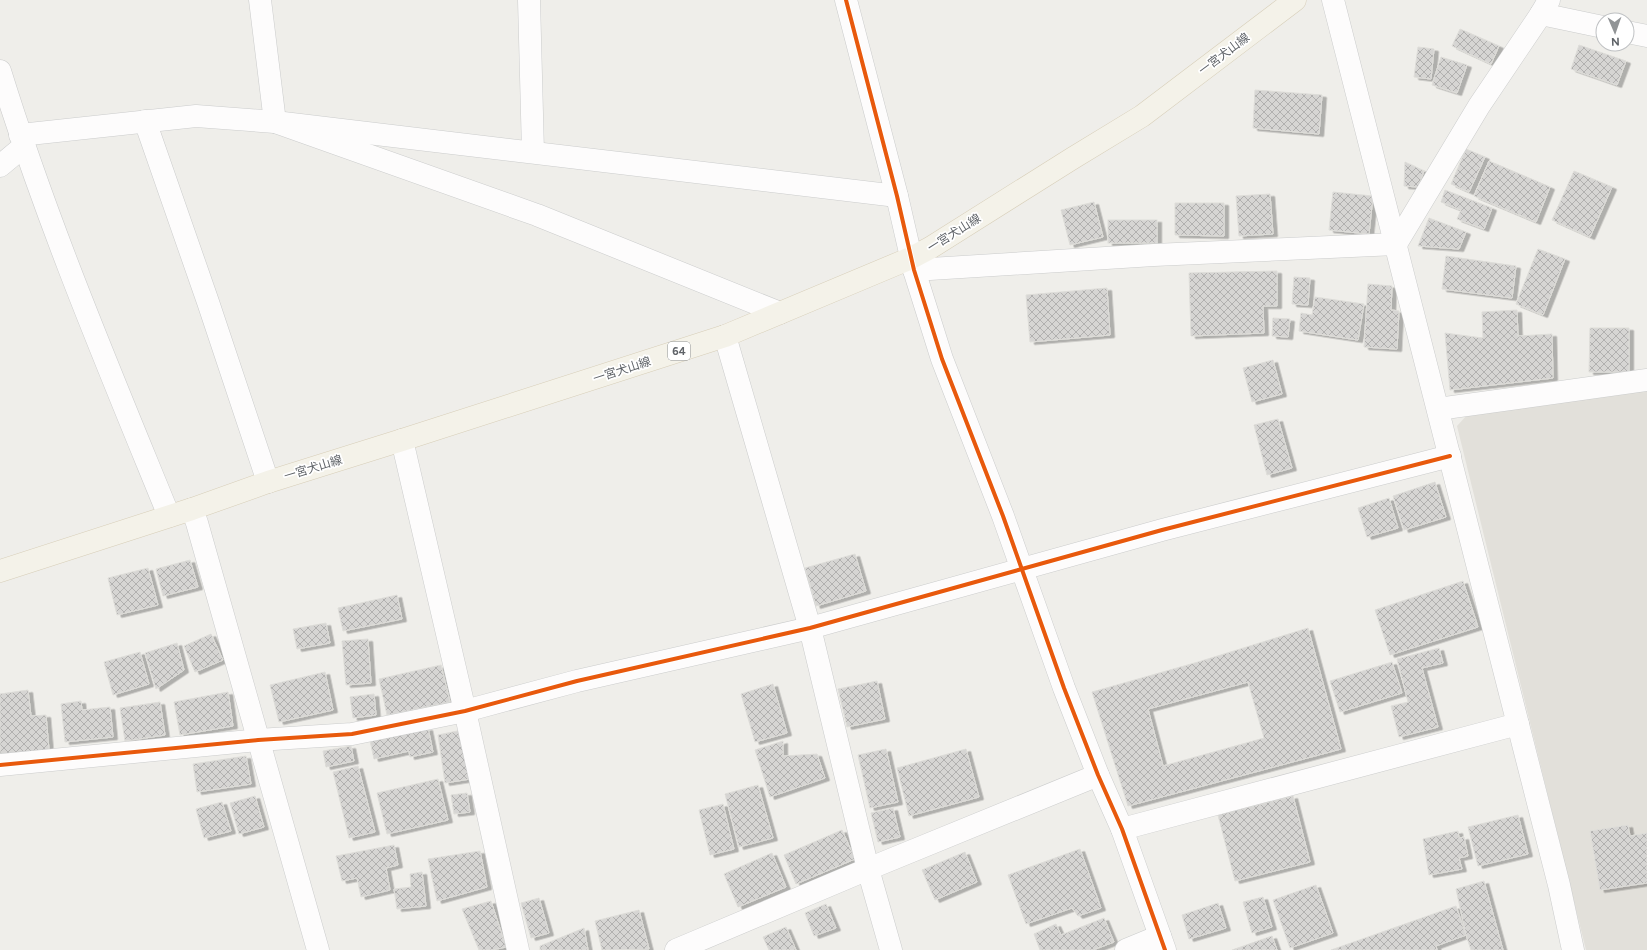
<svg xmlns="http://www.w3.org/2000/svg" width="1647" height="950" font-family="Figtree,'Noto Sans JP',sans-serif">
<style>
.education{fill:#e2e0da}
.building{fill:url(#building-cross-hatch);stroke:#deddd9;fill-rule:evenodd;filter:url(#shadow)}
.lines{fill:none;stroke-linecap:round;stroke-linejoin:round}
.street-casing{stroke:#cbcccc;stroke-width:23}
.primary-casing{stroke:#d7ceb8;stroke-width:23}
.street{stroke:#fdfcfc;stroke-width:22}
.primary{stroke:#f4f2e9;stroke-width:22}
.cycleway-casing{stroke:#fff;stroke-width:6}
.cycleway{stroke:#e8590c;stroke-width:4}
.labels{text-anchor:middle;dominant-baseline:central;stroke-width:3.5;stroke-linejoin:round;paint-order:stroke}
.shield{fill:#fff;stroke:#8f9295;stroke-width:1}
.shield-label{font-size:11px;font-weight:bold;fill:#5f6368}
.street-label{font-size:12px;fill:#5f6368;stroke:#fff}
</style>
<defs>
<pattern id="building-cross-hatch" width="8" height="8" patternUnits="userSpaceOnUse"><rect width="8" height="8" fill="#d6d5d3"/><path d="M0 0l8 8M0 8l8-8" fill="none" stroke="#b1b0af"/></pattern>
<filter id="shadow"><feDropShadow dx="4.5" dy="2.5" stdDeviation="0" flood-color="#0004"/></filter>
</defs>
<rect width="100%" height="100%" fill="#efeeea"/>
<polygon class="education" points="1647,386 1647,950 1586,950 1457,426 1467,415"/>
<g class="building">
<polygon points="1460,29 1499,46 1491,64 1452,46"/>
<polygon points="1579,45 1626,61 1617,85 1571,69"/>
<polygon points="1418,47 1434,49 1431,79 1414,77"/>
<polygon points="1441,57 1467,65 1457,93 1432,85"/>
<polygon points="1255,90 1322,95 1319,134 1253,128"/>
<polygon points="1466,149 1485,157 1469,192 1451,184"/>
<polygon points="1489,161 1550,187 1536,222 1474,196"/>
<polygon points="1405,162 1424,171 1418,187 1404,186"/>
<polygon points="1574,171 1612,187 1590,237 1552,220"/>
<polygon points="1445,190 1492,208 1484,229 1457,219 1461,210 1441,202"/>
<polygon points="1333,192 1373,196 1369,234 1329,230"/>
<polygon points="1270,194 1273,234 1239,236 1236,196"/>
<polygon points="1094,202 1103,237 1070,245 1061,210"/>
<polygon points="1175,203 1224,203 1224,236 1175,235"/>
<polygon points="1429,218 1466,232 1459,249 1418,246"/>
<rect x="1108" y="220" width="49" height="23"/>
<polygon points="1538,249 1565,259 1543,315 1516,304"/>
<polygon points="1446,256 1516,266 1512,298 1442,289"/>
<polygon points="1277,271 1277,306 1263,306 1264,333 1191,336 1189,273"/>
<polygon points="1294,277 1310,278 1308,305 1292,304"/>
<polygon points="1368,284 1392,286 1391,310 1399,311 1397,349 1364,347"/>
<polygon points="1107,288 1110,335 1030,342 1026,295"/>
<polygon points="1315,297 1364,304 1358,340 1299,331 1301,313 1312,315"/>
<polygon points="1517,310 1518,336 1552,334 1553,378 1450,390 1445,333 1483,338 1482,312"/>
<polygon points="1273,318 1290,319 1288,337 1272,336"/>
<polygon points="1590,328 1629,328 1629,372 1589,372"/>
<polygon points="1273,360 1282,394 1252,402 1243,368"/>
<polygon points="1278,419 1292,468 1267,475 1254,425"/>
<polygon points="1435,482 1446,517 1404,530 1393,496"/>
<polygon points="1389,498 1398,528 1367,537 1358,508"/>
<polygon points="855,554 866,591 816,606 805,568"/>
<polygon points="190,560 198,587 163,596 156,569"/>
<polygon points="148,568 158,605 117,615 108,578"/>
<polygon points="1463,581 1478,627 1390,655 1375,610"/>
<polygon points="397,595 402,619 343,631 338,608"/>
<polygon points="326,623 330,643 297,649 293,629"/>
<path d="M 1308,628 L 1341,749 L 1128,806 L 1092,692 L 1198,662 ZM 1248,682 L 1264,738 L 1163,766 L 1148,709 Z"/>
<polygon points="211,634 223,660 195,672 184,646"/>
<polygon points="368,639 371,683 346,685 342,641"/>
<polygon points="177,643 184,670 156,689 145,653"/>
<polygon points="1439,648 1443,663 1422,668 1438,727 1399,737 1391,706 1408,702 1397,659"/>
<polygon points="140,652 149,684 113,695 104,662"/>
<polygon points="1392,662 1402,693 1340,712 1330,681"/>
<polygon points="441,665 450,702 387,715 379,679"/>
<polygon points="325,672 333,710 279,722 270,685"/>
<polygon points="877,681 885,719 847,727 838,689"/>
<polygon points="773,684 787,733 755,742 741,694"/>
<polygon points="28,690 31,716 46,715 49,750 0,754 0,694"/>
<polygon points="228,692 233,726 180,735 174,702"/>
<polygon points="374,694 376,715 353,718 350,697"/>
<polygon points="81,701 82,710 110,707 113,737 65,742 61,704"/>
<polygon points="160,702 165,735 125,741 120,708"/>
<polygon points="428,728 433,752 410,757 409,751 374,759 370,741"/>
<polygon points="462,730 470,779 445,783 438,735"/>
<polygon points="783,741 783,756 817,754 825,778 770,797 755,750"/>
<polygon points="351,746 354,761 326,767 323,751"/>
<polygon points="886,749 898,802 870,808 858,755"/>
<polygon points="966,749 979,797 909,816 897,768"/>
<polygon points="246,756 251,784 197,792 193,764"/>
<polygon points="358,766 375,832 349,838 333,772"/>
<polygon points="438,779 448,820 387,834 377,793"/>
<polygon points="758,785 773,838 739,847 725,794"/>
<polygon points="467,793 470,812 454,814 451,795"/>
<polygon points="255,796 264,827 239,834 230,803"/>
<polygon points="1293,796 1310,862 1235,881 1218,815"/>
<polygon points="222,802 231,831 204,838 196,809"/>
<polygon points="723,804 734,849 710,855 699,810"/>
<polygon points="893,808 900,837 878,842 871,813"/>
<polygon points="1518,815 1528,854 1478,866 1468,827"/>
<polygon points="1628,825 1630,836 1647,833 1647,883 1600,890 1590,831"/>
<polygon points="842,830 855,859 796,884 784,855"/>
<polygon points="1458,831 1459,838 1464,837 1468,856 1459,858 1462,869 1429,875 1423,839"/>
<polygon points="394,845 398,865 386,868 390,890 361,897 357,878 342,881 336,856"/>
<polygon points="1080,849 1101,908 1078,916 1072,908 1026,924 1008,875"/>
<polygon points="480,851 487,887 437,901 428,859"/>
<polygon points="965,852 977,882 935,900 922,870"/>
<polygon points="772,853 786,887 738,907 724,874"/>
<polygon points="422,872 426,906 397,909 394,889 411,887 410,874"/>
<polygon points="1484,881 1503,950 1471,950 1466,935 1456,889"/>
<polygon points="1316,885 1333,933 1290,948 1273,900"/>
<polygon points="1263,897 1272,927 1252,933 1243,902"/>
<polygon points="539,898 549,933 531,938 521,903"/>
<polygon points="491,901 506,947 492,950 479,950 462,909"/>
<polygon points="1218,903 1226,928 1189,939 1182,915"/>
<polygon points="826,904 836,928 814,936 805,913"/>
<polygon points="1456,906 1466,935 1436,946 1437,950 1331,950"/>
<polygon points="639,910 649,949 602,950 595,921"/>
<polygon points="1104,918 1114,942 1093,950 1040,950 1034,934 1056,924 1061,935"/>
<polygon points="786,927 796,950 769,950 763,937"/>
<polygon points="584,928 588,950 540,950 540,946"/>
<polygon points="1272,936 1277,950 1232,950"/>
</g>
<g class="lines">
<defs>
<g id="street">
<polyline points="260,0 275,122 537,215 780,313"/>
<polyline points="529,0 533,152"/>
<polyline points="846,0 897,196 914,270 942,359 1003,516 1064,688 1098,775 1122,829 1165,950"/>
<polyline points="1333,0 1559,885 1573,950"/>
<polyline points="1541,14 1603,27"/>
<polyline points="1627,32 1647,36"/>
<path d="M 0,71 C 47,223 109,369 169,516"/>
<polyline points="145,121 208,302 268,482"/>
<polyline points="20,135 196,116 275,122 897,196"/>
<polyline points="0,166 24,146"/>
<polyline points="914,270 1154,255 1396,244 1479,106 1541,14 1549,0"/>
<polyline points="725,336 810,628 868,869 891,950"/>
<polyline points="1438,409 1647,380"/>
<polyline points="402,440 465,711 518,950"/>
<polyline points="192,509 197,523 318,950"/>
<polyline points="0,765 258,740 352,734 465,711 577,681 810,628 1162,530 1450,456"/>
<polyline points="1122,829 1518,724"/>
<polyline points="676,950 868,869 1098,775"/>
<polyline points="1126,950 1160,936"/>
</g>
<polyline id="primary" points="0,571 192,509 268,482 402,440 725,336 911,258 930,248 1073,158 1142,116 1295,0"/>
</defs>
<use href="#street" class="street-casing"/>
<use href="#primary" class="primary-casing"/>
<use href="#street" class="street"/>
<use href="#primary" class="primary"/>
<defs>
<g id="cycleway">
<polyline points="846,0 897,196 914,270 942,359 1003,516 1064,688 1098,775 1122,829 1165,950"/>
<polyline points="0,765 258,740 352,734 465,711 577,681 810,628 1162,530 1450,456"/>
</g>
</defs>
<use href="#cycleway" class="cycleway-casing"/>
<use href="#cycleway" class="cycleway"/>
</g>
<g class="labels">
<rect class="shield" x="668" y="342" width="22" height="18" rx="3"/>
<g class="shield-label">
<text x="679" y="351">64</text>
</g>
<g class="street-label">
<text transform="translate(1224 54) rotate(-37)">一宮犬山線</text>
<text transform="translate(954 233) rotate(-32)">一宮犬山線</text>
<text transform="translate(622 370) rotate(-18)">一宮犬山線</text>
<text transform="translate(313 468) rotate(-17)">一宮犬山線</text>
</g>
</g>
<g transform="translate(1615 32) rotate(178)"><circle r="19" fill="#ffffff" stroke="#bfc1c3"/>
<path d="M0-3L7 15L0 10L-7 15Z" fill="#919496"/>
<text y="-6" font-size="11" font-weight="bold" text-anchor="middle" fill="#5f6368">N</text>
</g>
</svg>
